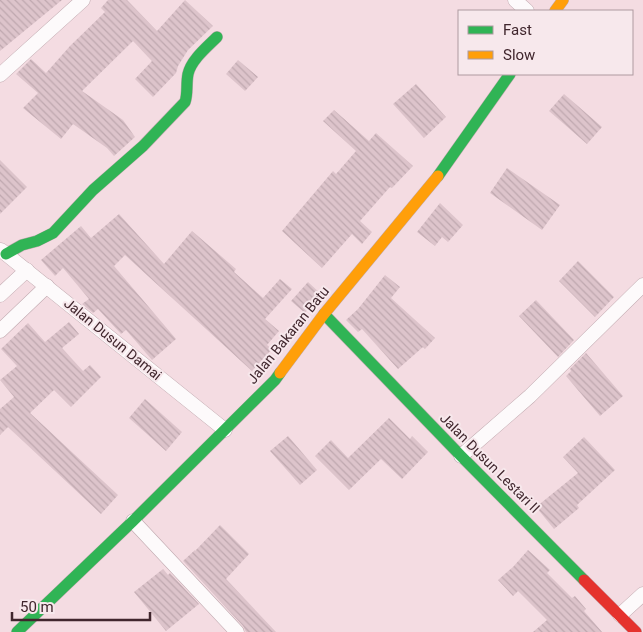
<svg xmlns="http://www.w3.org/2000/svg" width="643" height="632" font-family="Roboto,sans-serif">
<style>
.building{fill:url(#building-back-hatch)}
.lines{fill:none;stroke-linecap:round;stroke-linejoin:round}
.street-casing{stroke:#c0a9af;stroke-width:15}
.fast-casing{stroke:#c0a9af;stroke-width:12}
.slow-casing{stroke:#c0a9af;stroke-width:12}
.jam-casing{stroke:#c0a9af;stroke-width:12}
.street{stroke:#fdfafb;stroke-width:14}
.fast{stroke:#30b455;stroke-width:11}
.slow{stroke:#ff9f0a;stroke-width:11}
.jam{stroke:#e5322d;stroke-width:11}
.labels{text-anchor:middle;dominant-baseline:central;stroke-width:4;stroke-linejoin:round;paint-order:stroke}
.street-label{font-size:14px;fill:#40262d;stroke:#f7e8ec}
</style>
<defs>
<pattern id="building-back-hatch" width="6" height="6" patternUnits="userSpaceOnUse" patternTransform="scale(1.25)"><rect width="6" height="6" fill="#ddc4cb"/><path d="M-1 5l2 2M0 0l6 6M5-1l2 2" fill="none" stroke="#bfa8af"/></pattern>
</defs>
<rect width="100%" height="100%" fill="#f4dce2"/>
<g class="building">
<polygon points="0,0 62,0 0,51"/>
<polygon points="108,0 127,0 157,31 185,0 213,26 188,50 178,66 176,73 153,97 135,79 152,61 133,41 82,91 123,120 135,137 114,156 107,148 73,124 61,139 23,108 38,93 16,74 31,59 46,73 70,46 105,12 101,8"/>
<polygon points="238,60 258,77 245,91 226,74"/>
<polygon points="416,84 446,117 424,138 393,104"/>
<polygon points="564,94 602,127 587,144 549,111"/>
<polygon points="334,110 369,141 376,133 413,166 392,188 390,187 360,221 372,232 362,244 352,234 322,268 282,231 333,171 336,174 356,151 323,121"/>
<polygon points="0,160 27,187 0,214"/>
<polygon points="507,168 560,205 542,230 490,193"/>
<polygon points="440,203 463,225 448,242 442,237 435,246 417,232"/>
<polygon points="119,214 164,264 192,231 236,269 234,272 263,298 280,279 292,289 265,319 279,331 267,345 272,349 252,371 125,255 114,266 176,339 152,360 126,330 121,334 98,309 93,313 82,304 89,299 63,268 55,276 41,260 81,226 91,238"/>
<polygon points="578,261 614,297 595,317 559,281"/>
<polygon points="385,275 400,287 391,298 435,338 425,349 423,347 398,369 362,329 358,332 346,320 358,309"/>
<polygon points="308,282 321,294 305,313 291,301"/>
<polygon points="536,300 574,340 558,357 519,316"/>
<polygon points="69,322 79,334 62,348 83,371 90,365 101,377 71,407 54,390 30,413 118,495 101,514 8,427 0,435 0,409 14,397 0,380 17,366 1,349 28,323 45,342"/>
<polygon points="586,353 623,396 600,416 566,376 571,371 570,369"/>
<polygon points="145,399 182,432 166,451 129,418"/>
<polygon points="389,418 410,439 412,436 428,452 402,479 381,459 349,490 315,456 331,440 348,458"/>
<polygon points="288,436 317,470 300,485 270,451"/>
<polygon points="584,437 615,470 577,505 579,508 554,529 536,507 578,473 563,457"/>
<polygon points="220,525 249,554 226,579 276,632 246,632 243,626 183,561 195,550 195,551"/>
<polygon points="528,550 550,570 547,573 572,598 575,596 586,609 584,611 602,632 533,632 547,620 518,591 513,596 498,580 513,567"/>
<polygon points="163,569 168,575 170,573 199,604 166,631 134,592"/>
</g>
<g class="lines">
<defs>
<g id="street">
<polyline points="515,0 527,11"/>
<polyline points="0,75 83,0"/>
<polyline points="1,250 225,430"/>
<polyline points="0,295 27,270"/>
<polyline points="0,331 47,286"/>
<polyline points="461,456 530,396 643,285"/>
<polyline points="133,521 237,632"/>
<polyline points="620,615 643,594"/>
</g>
<g id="fast">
<polyline points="438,176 510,74"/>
<path d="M 6,254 L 22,245 L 37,241 L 53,233 L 93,190 L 143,146 L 185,102 C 188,94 186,84 188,74 C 191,60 207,47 217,37"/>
<polyline points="324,314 461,456 584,580"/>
<polyline points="17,632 133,521 275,380 280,373"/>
</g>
<g id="slow">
<polyline points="555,11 563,0"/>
<polyline points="280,373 324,314 438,176"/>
</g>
<polyline id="jam" points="584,580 636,632"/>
</defs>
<use href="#street" class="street-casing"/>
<use href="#fast" class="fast-casing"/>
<use href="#slow" class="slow-casing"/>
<use href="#jam" class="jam-casing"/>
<use href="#street" class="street"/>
<use href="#fast" class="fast"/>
<use href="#slow" class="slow"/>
<use href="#jam" class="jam"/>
</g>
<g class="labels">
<g class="street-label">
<text transform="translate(288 335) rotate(-51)">Jalan Bakaran Batu</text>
<text transform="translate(113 339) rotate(39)">Jalan Dusun Damai</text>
<text transform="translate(490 463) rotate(45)">Jalan Dusun Lestari II</text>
</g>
</g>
<rect x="458" y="10" width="175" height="65" fill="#f7e8ec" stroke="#ae9aa0"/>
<rect x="468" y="26" width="25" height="8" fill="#30b455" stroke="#ae9aa0"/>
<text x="503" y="35" font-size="15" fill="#40262d">Fast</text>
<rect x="468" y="51" width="25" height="8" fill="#ff9f0a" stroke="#ae9aa0"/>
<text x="503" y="60" font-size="15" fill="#40262d">Slow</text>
<path d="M12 612v8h138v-8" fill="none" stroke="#40262d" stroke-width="2.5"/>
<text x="20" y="612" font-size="15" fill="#40262d" stroke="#f7e8ec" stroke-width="4" paint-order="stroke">50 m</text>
</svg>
